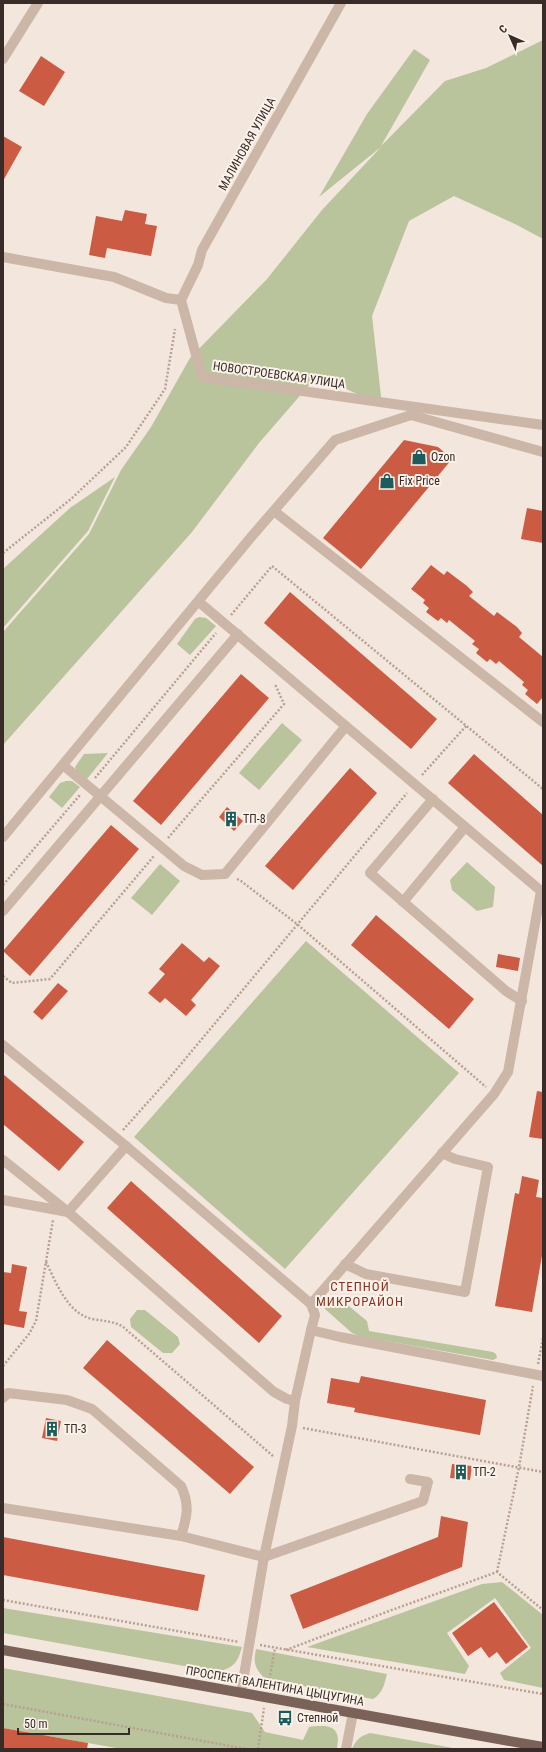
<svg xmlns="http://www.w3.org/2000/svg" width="546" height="1752" font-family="'Roboto Condensed',sans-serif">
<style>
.green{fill:#b9c39c}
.building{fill:#cb5b43}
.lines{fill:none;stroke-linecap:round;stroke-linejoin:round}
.path{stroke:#b8a092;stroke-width:2.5;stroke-dasharray:2 2;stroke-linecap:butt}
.minor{stroke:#ccb6a8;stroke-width:10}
.major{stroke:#7b6259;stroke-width:10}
.labels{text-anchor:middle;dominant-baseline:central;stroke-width:4;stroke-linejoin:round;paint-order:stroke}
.street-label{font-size:12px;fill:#392c28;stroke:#fbf2ea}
.poi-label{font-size:12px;fill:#392c28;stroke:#fbf2ea;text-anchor:start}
.neighbourhood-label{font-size:13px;letter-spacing:1px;fill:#8c301e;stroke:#fbf2ea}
</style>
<rect width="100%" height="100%" fill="#f3e7dd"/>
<g class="green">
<polygon points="543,40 543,239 517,225 454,196 409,221 372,316 382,405 317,376 259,443 192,532 3,745 3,632 89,534 121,470 151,427 190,358 267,279 322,210 381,147 319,197 367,114 414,49 430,60 381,146 445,81 486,68"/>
<polygon points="115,477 88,531 3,628 3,569 70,508"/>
<polygon points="199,617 206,618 216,626 190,655 177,644 195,619"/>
<polygon points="282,723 302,740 259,790 239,773"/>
<polygon points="108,753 87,779 77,772 75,767 84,754"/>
<polygon points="66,781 72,781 80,787 62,808 49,797 60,783"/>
<polygon points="467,862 495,887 493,907 477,911 452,890 450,880"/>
<polygon points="160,864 180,881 152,915 131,898"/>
<polygon points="306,941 459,1073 285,1269 134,1137"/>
<polygon points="329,1297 339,1298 367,1321 369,1331 493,1352 496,1354 497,1358 493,1360 359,1336 352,1333 325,1309 324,1305"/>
<polygon points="137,1310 145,1310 178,1337 180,1344 172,1353 163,1353 131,1327 130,1319"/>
<polygon points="502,1582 543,1615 543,1688 504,1680 500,1673 531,1648 495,1598 447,1633 469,1666 465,1674 307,1647 482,1584"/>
<path d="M 3,1608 L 242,1647 C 237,1664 234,1667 217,1672 L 3,1633 Z"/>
<path d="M 256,1649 L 387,1674 C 384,1685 383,1693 373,1699 L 265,1679 C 255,1668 253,1664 256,1649 Z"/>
<path d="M 3,1668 L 252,1713 L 265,1732 L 303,1740 L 309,1727 C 320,1726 337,1723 338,1739 C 338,1742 337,1746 337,1749 L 122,1749 L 3,1728 Z"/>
<path d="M 370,1733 L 459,1749 L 352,1749 C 356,1740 360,1736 370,1733 Z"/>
</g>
<g class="building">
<polygon points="41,56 65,72 44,106 19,91"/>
<polygon points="3,136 22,147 3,181"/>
<polygon points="125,210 147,214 145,224 157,226 151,256 107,248 105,258 89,255 96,216 122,221"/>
<polygon points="404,440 438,447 452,459 361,569 323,538"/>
<polygon points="527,508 543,511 543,543 521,539"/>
<polygon points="431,565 444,575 447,571 467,586 473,592 469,596 494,616 497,612 517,627 522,633 519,637 543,657 543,697 537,704 525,694 528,690 522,685 524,682 499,661 496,664 490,659 487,662 476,653 479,649 472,644 475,641 449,620 447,623 441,618 438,621 426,612 429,608 423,603 425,600 411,589"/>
<polygon points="290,592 437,719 411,749 264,623"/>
<polygon points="241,674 269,698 161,825 133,801"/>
<polygon points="474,754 543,815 543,866 448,783"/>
<polygon points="350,768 377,793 293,890 265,866"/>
<polygon points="227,807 243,821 234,831 219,817"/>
<polygon points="111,825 139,849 30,976 3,951"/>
<polygon points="376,915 474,999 449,1029 351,945"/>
<polygon points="182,943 204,962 209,957 220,966 191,1000 196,1005 186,1016 165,998 160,1003 148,993 165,974 159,969"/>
<polygon points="498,954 520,958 518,971 496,967"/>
<polygon points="58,983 68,991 42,1020 33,1012"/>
<polygon points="3,1074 84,1142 59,1171 3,1124"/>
<polygon points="537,1091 543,1092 543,1139 529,1137"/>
<polygon points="522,1176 539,1180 536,1197 543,1198 543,1250 532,1312 495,1306 515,1193 519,1194"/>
<polygon points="131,1181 282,1316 259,1343 107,1208"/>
<polygon points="12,1264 27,1267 19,1311 27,1312 24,1328 3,1324 3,1272 11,1273"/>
<polygon points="107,1340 254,1467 230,1494 83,1368"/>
<polygon points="361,1376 486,1400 480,1435 354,1412 355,1408 327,1403 331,1378 359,1383"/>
<polygon points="46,1418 61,1421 57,1441 42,1438"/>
<polygon points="452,1464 472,1466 470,1480 450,1478"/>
<polygon points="441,1516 468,1522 462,1567 303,1629 290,1595 438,1537"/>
<polygon points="3,1537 205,1575 198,1611 3,1575"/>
<polygon points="494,1602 528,1647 506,1664 497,1652 489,1658 481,1647 468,1656 452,1633"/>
<polygon points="3,1728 88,1743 87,1749 3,1749"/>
</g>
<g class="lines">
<g class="path">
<polyline points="3,553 71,499 126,447 165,389 175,329"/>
<polyline points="231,615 272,566 543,789"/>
<polyline points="422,775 466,726"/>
<polyline points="95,778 216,633"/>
<polyline points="168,838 284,704 275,684"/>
<polyline points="237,879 241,881 297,924 486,1087"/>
<polyline points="3,885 80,795"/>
<polyline points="3,976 12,983 50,979 154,856"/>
<polyline points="123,1130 166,1082 407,793"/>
<path d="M 46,1262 C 56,1282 67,1313 92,1319 C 103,1321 112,1321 122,1326 L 273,1456"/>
<polyline points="538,1364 543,1338"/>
<polyline points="3,1366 29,1334 36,1321 53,1220"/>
<polyline points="303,1428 543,1472"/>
<polyline points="497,1572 519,1467 533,1386"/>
<polyline points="3,1600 239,1642"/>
<polyline points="260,1645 543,1694"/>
<polyline points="286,1650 389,1611 497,1572 543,1610"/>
<polyline points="268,1687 275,1648"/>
<polyline points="3,1704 246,1749"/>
<polyline points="258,1749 264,1708"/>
</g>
<g class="minor">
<polyline points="3,59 38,3"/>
<polyline points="3,257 114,277 166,298 181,300 202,377 543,425"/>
<polyline points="181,300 198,265 202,250 341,3"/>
<polyline points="274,511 543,722"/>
<polyline points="199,602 541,891 508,1072 494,1094 311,1304"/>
<polyline points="63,765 184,866 202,875 225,874 346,726"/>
<polyline points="433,799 370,873 506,991 522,1001"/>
<polyline points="3,837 252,536 335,440 411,415 543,452"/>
<polyline points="403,902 465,827"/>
<polyline points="3,911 238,634"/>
<polyline points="3,1045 126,1146 311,1304 315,1315 311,1330"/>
<polyline points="3,1160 68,1212 274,1392 287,1399 295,1401"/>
<polyline points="3,1200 68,1212 126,1146"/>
<polyline points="345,1264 366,1274 465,1292 488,1167 455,1159 442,1153"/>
<path d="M 3,1398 L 8,1393 L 67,1400 L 92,1409 L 181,1486 C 190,1505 187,1517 181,1536"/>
<polyline points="3,1508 181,1536 264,1557 423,1501 428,1482 410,1479"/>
<polyline points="241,1693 264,1557 292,1426 295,1401 311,1330 340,1337 543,1376"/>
<polyline points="346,1749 353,1713"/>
</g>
<polyline class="major" points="3,1650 543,1747"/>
</g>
<defs>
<symbol id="shop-bare" viewBox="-9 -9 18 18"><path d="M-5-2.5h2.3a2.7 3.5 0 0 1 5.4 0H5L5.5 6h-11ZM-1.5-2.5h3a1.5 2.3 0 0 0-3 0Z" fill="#1c5c5c" stroke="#fbf2ea" stroke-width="2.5" paint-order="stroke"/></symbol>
<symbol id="building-bare" viewBox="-9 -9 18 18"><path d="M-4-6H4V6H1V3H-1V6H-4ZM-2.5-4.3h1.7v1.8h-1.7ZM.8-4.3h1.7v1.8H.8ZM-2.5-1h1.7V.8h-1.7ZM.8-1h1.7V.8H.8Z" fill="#1c5c5c" stroke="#fbf2ea" stroke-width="2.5" paint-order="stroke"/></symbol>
<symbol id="bus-bare" viewBox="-9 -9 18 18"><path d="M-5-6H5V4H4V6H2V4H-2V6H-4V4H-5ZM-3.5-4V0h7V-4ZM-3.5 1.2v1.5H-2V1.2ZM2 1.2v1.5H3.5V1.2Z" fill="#1c5c5c" stroke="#fbf2ea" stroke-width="2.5" paint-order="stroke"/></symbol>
</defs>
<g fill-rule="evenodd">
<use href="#shop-bare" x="408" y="446" width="22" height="22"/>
<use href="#shop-bare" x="376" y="470" width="22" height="22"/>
<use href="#building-bare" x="220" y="808" width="22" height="22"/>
<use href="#building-bare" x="41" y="1418" width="22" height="22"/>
<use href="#building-bare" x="450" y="1461" width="22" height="22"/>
<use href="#bus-bare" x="274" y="1707" width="22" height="22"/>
</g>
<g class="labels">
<g class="street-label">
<text transform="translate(247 144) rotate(-61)">МАЛИНОВАЯ УЛИЦА</text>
<text transform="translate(279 375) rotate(8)">НОВОСТРОЕВСКАЯ УЛИЦА</text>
<text transform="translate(275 1686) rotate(10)">ПРОСПЕКТ ВАЛЕНТИНА ЦЫЦУГИНА</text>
</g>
<g class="poi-label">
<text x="431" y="457">Ozon</text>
<text x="399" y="481">Fix Price</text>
<text x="243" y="819">ТП-8</text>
<text x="64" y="1429">ТП-3</text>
<text x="473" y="1472">ТП-2</text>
<text x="297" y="1718">Степной</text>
</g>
<g class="neighbourhood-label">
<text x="360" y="1286">СТЕПНОЙ<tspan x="360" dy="15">МИКРОРАЙОН</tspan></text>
</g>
</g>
<rect width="546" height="1752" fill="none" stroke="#392c28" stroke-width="8"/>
<g transform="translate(510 36) rotate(315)" stroke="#fbf2ea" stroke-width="3" paint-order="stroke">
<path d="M0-3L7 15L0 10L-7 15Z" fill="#392c28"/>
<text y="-6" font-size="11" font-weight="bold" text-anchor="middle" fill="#392c28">С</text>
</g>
<path d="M18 1728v6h111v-6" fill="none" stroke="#392c28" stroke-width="2"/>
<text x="24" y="1728" font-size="12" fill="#392c28" stroke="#fbf2ea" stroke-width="3" paint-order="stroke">50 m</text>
</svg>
